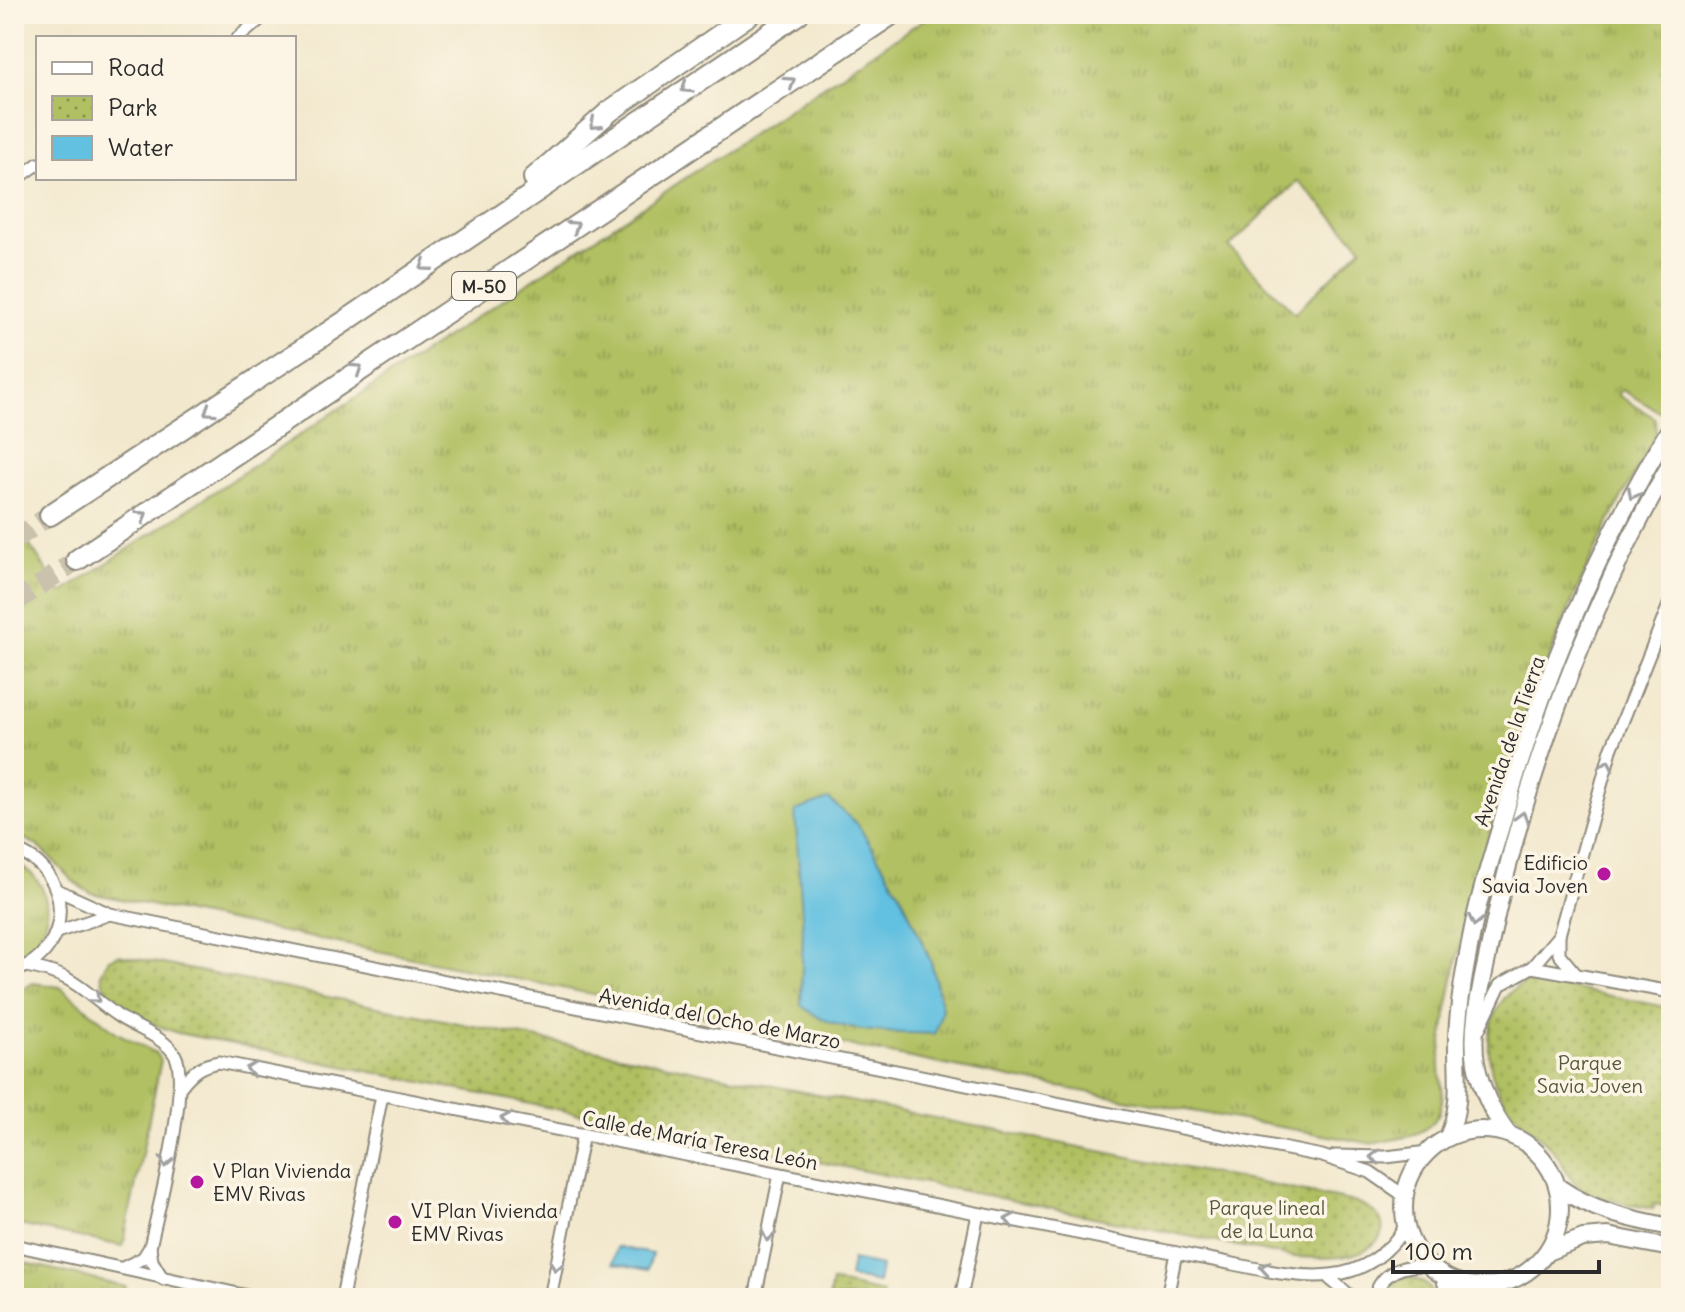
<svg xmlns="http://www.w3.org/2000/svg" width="1685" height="1312" font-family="Delius,sans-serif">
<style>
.grass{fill:url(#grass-tufts);stroke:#6e7646;stroke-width:2;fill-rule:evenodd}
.park{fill:url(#park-dots);stroke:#6e7646;stroke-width:2}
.water{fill:#62c0e0;stroke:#467686;stroke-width:2}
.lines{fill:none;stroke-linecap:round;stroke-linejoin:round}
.highway-tunnel{stroke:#cac2ad;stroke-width:20;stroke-dasharray:20 10;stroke-linecap:butt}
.street-casing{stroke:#8e8a7c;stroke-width:15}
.secondary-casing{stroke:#8e8a7c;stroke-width:20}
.highway-casing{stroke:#8e8a7c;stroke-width:24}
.street{stroke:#fff;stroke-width:11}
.secondary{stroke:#fff;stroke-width:16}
.highway{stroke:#fff;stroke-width:20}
.oneway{stroke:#a0a0a0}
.poi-dot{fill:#b5179e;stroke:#fcf5e5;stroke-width:3}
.labels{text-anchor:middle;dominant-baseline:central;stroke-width:7;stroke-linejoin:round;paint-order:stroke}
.shield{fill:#fcf5e5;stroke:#6a6863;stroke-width:2}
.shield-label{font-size:18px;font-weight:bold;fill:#2b2b2b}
.street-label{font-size:20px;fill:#2b2b2b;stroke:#fcf5e5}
.poi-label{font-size:20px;fill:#2b2b2b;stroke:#fcf5e5;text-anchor:start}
.park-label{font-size:20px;fill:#53583c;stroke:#fcf5e5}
</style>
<defs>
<pattern id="grass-tufts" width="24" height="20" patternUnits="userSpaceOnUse" patternTransform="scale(2)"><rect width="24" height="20" fill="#b1c062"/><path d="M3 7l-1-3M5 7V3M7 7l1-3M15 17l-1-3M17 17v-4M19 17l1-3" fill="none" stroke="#909c51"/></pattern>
<pattern id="park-dots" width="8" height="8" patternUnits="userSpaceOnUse" patternTransform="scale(2)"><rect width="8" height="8" fill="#b1c062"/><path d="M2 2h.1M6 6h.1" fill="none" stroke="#909c51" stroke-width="1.8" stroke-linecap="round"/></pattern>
</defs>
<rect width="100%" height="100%" fill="#fcf5e5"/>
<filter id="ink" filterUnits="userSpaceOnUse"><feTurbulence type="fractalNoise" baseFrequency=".0125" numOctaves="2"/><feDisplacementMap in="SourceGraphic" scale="16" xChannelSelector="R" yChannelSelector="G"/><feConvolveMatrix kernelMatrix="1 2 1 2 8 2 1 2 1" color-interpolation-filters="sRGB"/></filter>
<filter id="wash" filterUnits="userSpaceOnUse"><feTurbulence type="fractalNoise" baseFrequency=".006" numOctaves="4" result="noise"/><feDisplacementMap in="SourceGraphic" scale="32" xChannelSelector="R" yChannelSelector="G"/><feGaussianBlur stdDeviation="1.8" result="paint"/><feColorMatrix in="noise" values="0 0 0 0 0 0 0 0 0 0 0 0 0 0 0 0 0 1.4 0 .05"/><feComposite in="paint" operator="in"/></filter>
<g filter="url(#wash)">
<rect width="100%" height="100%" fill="#f2e8cd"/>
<g class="grass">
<path d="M 932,14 L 1671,14 L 1671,407 L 1658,411 L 1622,390 L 1618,395 L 1655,418 L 1656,433 C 1640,466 1621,497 1605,530 C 1544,655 1499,789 1465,924 C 1454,970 1445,1014 1440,1061 C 1439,1077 1446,1093 1440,1110 C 1431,1138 1392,1140 1368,1143 L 1015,1079 L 203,916 L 91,893 C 59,878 53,846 14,835 L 14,522 L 62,593 ZM 1298,181 L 1362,247 L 1295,313 L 1229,247 ZM 901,895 L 931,962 L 942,1009 L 801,1004 L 803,929 Z"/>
<path d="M 14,863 C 58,880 57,939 14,956 Z"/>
<polygon points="33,983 60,987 117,1033 156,1053 161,1060 123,1246 14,1224 14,994"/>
<polygon points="14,1260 126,1287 124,1298 14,1298"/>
</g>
<g class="park">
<path d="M 118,955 L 1350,1201 C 1402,1216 1386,1250 1342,1257 C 1326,1259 1308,1257 1292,1257 L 178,1033 C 149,1023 106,1009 101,974 L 109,959 Z"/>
<path d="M 1545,978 L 1565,982 L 1565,987 L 1671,1008 L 1671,1207 L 1655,1204 L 1653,1209 C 1631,1204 1595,1200 1577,1185 C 1569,1177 1563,1164 1557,1155 C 1540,1132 1511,1118 1499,1092 C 1478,1048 1488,983 1545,978 Z"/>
<path d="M 1405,1277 C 1420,1279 1429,1283 1435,1298 L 1384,1298 L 1393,1282 Z"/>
<polygon points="832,1282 883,1293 881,1298 829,1298"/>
</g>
<g class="water">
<path d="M 829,799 L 858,825 L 901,895 L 931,962 L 942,1009 L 935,1034 C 892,1032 834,1035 801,1005 L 803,929 L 795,811 Z"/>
<polygon points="617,1247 652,1254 648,1270 613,1263"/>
<polygon points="852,1260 881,1266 878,1283 849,1277"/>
</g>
</g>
<g filter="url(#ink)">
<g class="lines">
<g class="highway-tunnel">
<polyline points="14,540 50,515"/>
<polyline points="14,603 77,560"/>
</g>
<defs>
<g id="street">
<polyline points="238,38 266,14"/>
<polyline points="14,181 38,164"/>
<path d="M 14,850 C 74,869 75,952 14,971"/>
<polyline points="57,890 110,914 1322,1156 1370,1172 1406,1197"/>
<polyline points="57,932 110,914"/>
<polyline points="1559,935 1559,954 1575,973"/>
<path d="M 26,966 C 74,975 78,987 115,1014 C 132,1027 164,1036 175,1055 C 191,1083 158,1210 150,1247 L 143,1258 L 123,1268"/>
<polyline points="1532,967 1559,935 1611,750 1671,600"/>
<polyline points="1479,1029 1500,985 1532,967 1671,992"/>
<path d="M 181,1086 C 193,1071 201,1065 219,1062 L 1197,1257 C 1273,1269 1358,1306 1406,1225"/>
<polyline points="1335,1156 1386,1157 1428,1152"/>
<polyline points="14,1245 257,1298"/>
<polyline points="150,1247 152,1261 163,1279"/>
<polyline points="1330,1279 1353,1298"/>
<polyline points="342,1298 382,1095"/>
<polyline points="550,1298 583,1134"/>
<polyline points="755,1298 780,1174"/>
<polyline points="961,1298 978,1214"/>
<polyline points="1167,1298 1176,1253"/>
<path d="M 1374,1298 C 1382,1270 1403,1265 1429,1265"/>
</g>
<g id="secondary">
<circle cx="1482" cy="1208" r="78"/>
<path d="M 1508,1134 C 1492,1113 1481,1088 1476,1063 C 1470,1026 1482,984 1489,949 C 1523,779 1585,613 1671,463"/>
<path d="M 1448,1137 C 1463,1103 1456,1072 1457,1036 C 1459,999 1466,963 1473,928 C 1480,892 1492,857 1502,822 C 1541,684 1596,549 1671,427"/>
<path d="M 1558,1187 C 1592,1211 1630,1219 1671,1227"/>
<polyline points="1547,1252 1583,1238 1608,1236 1671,1248"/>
<polyline points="1444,1276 1451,1298"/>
</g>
<g id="highway">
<polyline points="534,178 610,111 750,14"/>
<polyline points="50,515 344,322 798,14"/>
<polyline points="77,560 892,14"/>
</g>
</defs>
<use href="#street" class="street-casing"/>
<use href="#secondary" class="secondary-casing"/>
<use href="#highway" class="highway-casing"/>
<use href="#street" class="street"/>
<use href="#secondary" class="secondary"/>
<use href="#highway" class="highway"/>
</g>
<defs><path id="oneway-chevron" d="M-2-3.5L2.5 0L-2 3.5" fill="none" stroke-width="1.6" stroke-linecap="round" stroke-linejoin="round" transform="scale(2)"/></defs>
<g class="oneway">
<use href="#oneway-chevron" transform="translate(790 82) rotate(-34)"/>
<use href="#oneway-chevron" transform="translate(686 88) rotate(147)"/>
<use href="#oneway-chevron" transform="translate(595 124) rotate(139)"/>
<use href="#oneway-chevron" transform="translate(574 226) rotate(-33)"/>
<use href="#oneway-chevron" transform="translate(425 266) rotate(145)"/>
<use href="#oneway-chevron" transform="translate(357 369) rotate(-34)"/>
<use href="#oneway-chevron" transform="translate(209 411) rotate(147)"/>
<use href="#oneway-chevron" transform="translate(1633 494) rotate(118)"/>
<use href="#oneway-chevron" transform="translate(142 516) rotate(-34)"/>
<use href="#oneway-chevron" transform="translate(1607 765) rotate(-74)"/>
<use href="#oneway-chevron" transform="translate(1522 817) rotate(-75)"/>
<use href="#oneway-chevron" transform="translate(1475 921) rotate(103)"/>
<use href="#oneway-chevron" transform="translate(95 998) rotate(40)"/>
<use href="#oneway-chevron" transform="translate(251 1069) rotate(-169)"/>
<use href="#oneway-chevron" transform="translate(506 1119) rotate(-169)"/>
<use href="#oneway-chevron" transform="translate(1375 1157) rotate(-180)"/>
<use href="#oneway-chevron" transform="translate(166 1162) rotate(101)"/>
<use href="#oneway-chevron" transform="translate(1010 1220) rotate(-169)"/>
<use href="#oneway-chevron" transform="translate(768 1236) rotate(101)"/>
<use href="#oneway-chevron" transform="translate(556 1266) rotate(102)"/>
<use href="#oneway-chevron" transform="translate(1265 1268) rotate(-171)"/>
</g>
</g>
<g class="poi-dot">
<circle cx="1604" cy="874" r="8"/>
<circle cx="197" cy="1182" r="8"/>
<circle cx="395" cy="1222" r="8"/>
</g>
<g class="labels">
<rect class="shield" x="452" y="272" width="64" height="28" rx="6"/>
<g class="shield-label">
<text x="484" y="286">M-50</text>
</g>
<g class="street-label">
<text transform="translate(1509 741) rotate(-71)">Avenida de la Tierra</text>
<text transform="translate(720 1018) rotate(11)">Avenida del Ocho de Marzo</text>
<text transform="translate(700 1140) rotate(11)">Calle de María Teresa León</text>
</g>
<g class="poi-label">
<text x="1588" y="862" text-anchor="end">Edificio<tspan x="1588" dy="23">Savia Joven</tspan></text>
<text x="213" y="1170">V Plan Vivienda<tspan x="213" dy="23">EMV Rivas</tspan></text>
<text x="411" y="1210">VI Plan Vivienda<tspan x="411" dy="23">EMV Rivas</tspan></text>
</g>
<g class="park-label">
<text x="1590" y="1062">Parque<tspan x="1590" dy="23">Savia Joven</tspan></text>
<text x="1267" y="1207">Parque lineal<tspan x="1267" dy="23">de la Luna</tspan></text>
</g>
</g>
<rect width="1685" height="1312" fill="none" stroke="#fcf5e5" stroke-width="48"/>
<rect x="36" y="36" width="260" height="144" fill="#fcf5e5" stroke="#a8a49b" stroke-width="2"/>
<rect x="52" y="62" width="40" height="12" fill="#ffffff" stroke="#a8a49b" stroke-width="2"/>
<text x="108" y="76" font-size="24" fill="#2b2b2b">Road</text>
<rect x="52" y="96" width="40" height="24" fill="url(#park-dots)" stroke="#a8a49b" stroke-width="2"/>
<text x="108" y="116" font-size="24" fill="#2b2b2b">Park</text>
<rect x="52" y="136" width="40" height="24" fill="#62c0e0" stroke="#a8a49b" stroke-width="2"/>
<text x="108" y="156" font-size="24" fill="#2b2b2b">Water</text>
<path d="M1393 1260v12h206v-12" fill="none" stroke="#2b2b2b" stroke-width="4"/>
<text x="1405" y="1260" font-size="24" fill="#2b2b2b" stroke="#fcf5e5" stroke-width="6" paint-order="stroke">100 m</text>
</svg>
